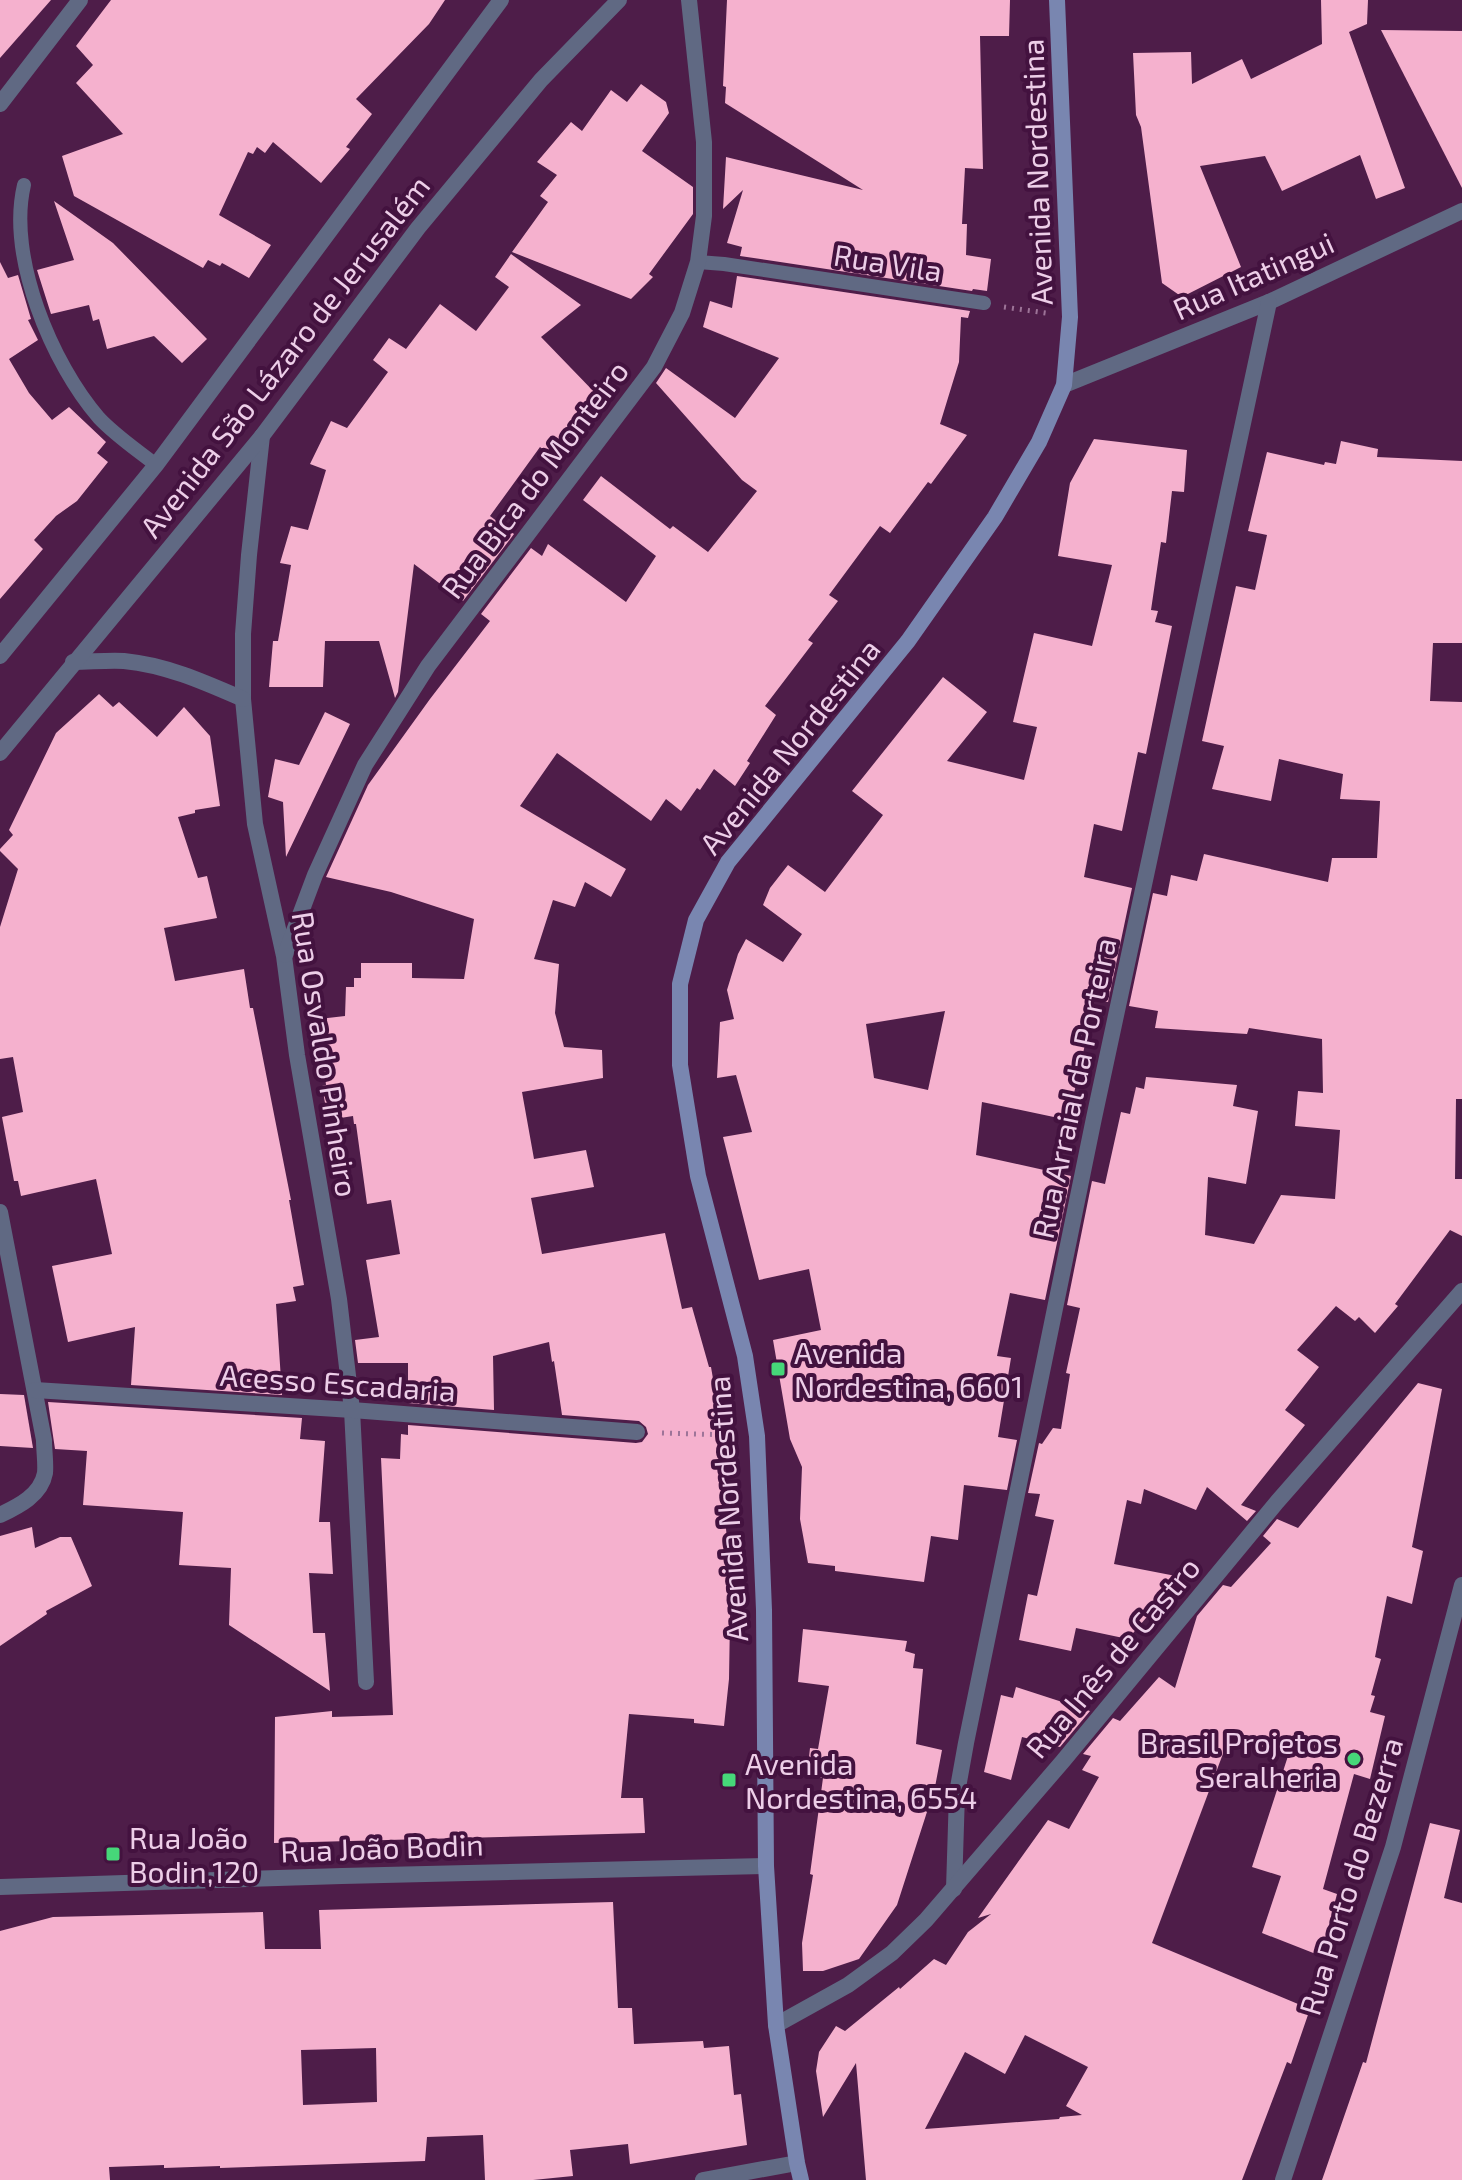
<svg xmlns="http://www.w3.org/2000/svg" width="1462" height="2180" font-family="'Exo 2',sans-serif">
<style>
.building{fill:#f5b1ce;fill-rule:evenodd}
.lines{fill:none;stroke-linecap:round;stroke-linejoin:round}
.path{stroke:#9d7498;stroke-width:5;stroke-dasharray:2 6;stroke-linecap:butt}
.service{stroke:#606983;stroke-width:14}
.minor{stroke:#606983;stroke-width:16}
.tertiary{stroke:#606983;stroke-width:16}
.secondary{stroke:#7986b0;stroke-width:16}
.poi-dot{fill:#46d779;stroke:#43123f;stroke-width:3}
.labels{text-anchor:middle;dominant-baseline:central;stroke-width:8;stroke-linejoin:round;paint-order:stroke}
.street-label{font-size:30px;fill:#edcee8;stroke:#43123f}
.poi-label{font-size:30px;fill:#edcee8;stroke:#43123f;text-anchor:start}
</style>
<rect width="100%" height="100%" fill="#4e1d49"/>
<g class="building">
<polygon points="0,0 51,0 0,58"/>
<polygon points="111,0 445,0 429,24 356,99 372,114 346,147 350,149 321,183 273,142 265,153 257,147 253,154 248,152 219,215 271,245 249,278 222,263 220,266 208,260 203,268 74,196 62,156 123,134 76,83 93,65 76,46"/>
<polygon points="727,0 1010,0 1009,36 980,36 983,169 965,168 962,224 967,224 966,255 991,259 987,291 973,289 972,291 740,256 742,247 727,243 743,190 723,209 726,157 863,190 725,103 726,87 723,86"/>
<polygon points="1321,0 1368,0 1367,24 1349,32 1405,188 1376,199 1360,155 1282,191 1265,156 1200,166 1241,267 1182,297 1162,283 1141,127 1136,115 1133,53 1191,52 1192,84 1242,59 1251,79 1322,44"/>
<polygon points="1381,30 1462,31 1462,188"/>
<polygon points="641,84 666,102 669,113 642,151 693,187 693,214 649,274 653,277 631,299 512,252 548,202 540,196 557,175 537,162 571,122 582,131 611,90 627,102"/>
<polygon points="54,201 113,243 207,339 182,363 154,336 107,349 99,319 93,321 89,305 51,314 37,270 74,260"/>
<polygon points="511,254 581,305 541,337 599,397 554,459 540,447 490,516 514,534 463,601 414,564 398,692 395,698 379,641 325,641 323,687 269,687 273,641 278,641 291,565 280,563 291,526 308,530 326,470 310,464 331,421 347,428 388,372 373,360 389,338 406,349 440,304 476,331 509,287 495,277"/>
<polygon points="0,262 8,278 18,275 31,319 28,320 38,340 9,359 29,393 52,420 69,407 106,442 97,453 108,462 77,501 56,516 34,540 43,549 0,599"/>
<polygon points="737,276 970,311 968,318 961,317 959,362 940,424 967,435 931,484 928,482 890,533 880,526 829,595 838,601 808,640 813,643 765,706 776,715 747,761 750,763 735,786 714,769 700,790 697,788 681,811 666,799 651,821 557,753 520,806 626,869 611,897 585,882 575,907 553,900 534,959 559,964 555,1013 564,1047 602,1050 603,1078 522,1092 534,1159 586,1150 594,1187 531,1198 542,1254 665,1233 682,1309 692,1307 709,1367 711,1367 718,1408 714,1408 729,1559 731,1559 729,1679 724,1726 694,1723 694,1719 629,1714 621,1798 643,1798 645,1833 274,1843 275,1717 332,1711 332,1717 393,1715 381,1458 400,1459 401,1434 408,1435 408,1425 636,1443 642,1442 648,1434 646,1427 639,1421 562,1415 554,1361 552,1362 549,1342 493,1356 494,1410 408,1403 408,1363 358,1363 355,1340 379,1337 366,1260 400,1254 391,1200 367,1204 356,1124 354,1124 353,1116 328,1120 322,1086 326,1085 319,1019 345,1016 346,987 354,987 354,978 361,978 361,963 412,963 412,978 464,979 474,919 391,892 326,877 368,785 430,699 490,621 481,614 531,548 542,556 548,544 626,602 656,556 583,500 601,476 670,529 673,526 708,552 757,491 742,480 656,383 666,368 735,418 779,358 703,327 710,301 732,308"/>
<path d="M 1094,439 L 1187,450 L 1184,492 L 1172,491 L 1166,543 L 1161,542 L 1151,610 L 1158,611 L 1155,622 L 1172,626 L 1146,754 L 1138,752 L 1122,831 L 1094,824 L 1084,877 L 1132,888 L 1108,1002 L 1095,1000 L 1068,1120 L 982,1102 L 976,1155 L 1071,1176 L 1045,1300 L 1010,1293 L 997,1356 L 1011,1358 L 998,1437 L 1017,1440 L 1007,1490 L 964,1485 L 958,1540 L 931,1536 L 924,1582 L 835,1571 L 835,1566 L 808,1563 L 800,1519 L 802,1467 L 790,1439 L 773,1340 L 821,1330 L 809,1269 L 759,1280 L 723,1137 L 752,1132 L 736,1075 L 717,1078 L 720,1022 L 734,1019 L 727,990 L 738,954 L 746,939 L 783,962 L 802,934 L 763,905 L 770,888 L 788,865 L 825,892 L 883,815 L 852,791 L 943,677 L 987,712 L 947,761 L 1024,780 L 1037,727 L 1013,722 L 1034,633 L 1092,646 L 1112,565 L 1058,556 L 1070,483 ZM 945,1011 L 928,1090 L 874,1078 L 866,1024 Z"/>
<polygon points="1341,441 1378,449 1377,457 1462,461 1462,643 1433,643 1430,701 1462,702 1462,1099 1456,1099 1455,1179 1462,1179 1462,1236 1450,1230 1395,1304 1398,1306 1375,1333 1359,1317 1355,1321 1336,1306 1297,1350 1319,1367 1285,1410 1305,1425 1241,1505 1256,1511 1247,1521 1207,1487 1196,1510 1144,1489 1141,1504 1127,1500 1114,1564 1181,1577 1128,1639 1076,1628 1071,1651 1019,1640 1028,1594 1037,1596 1054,1520 1035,1516 1040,1494 1028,1493 1039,1443 1042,1444 1053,1428 1061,1429 1070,1374 1066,1373 1080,1308 1067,1305 1092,1181 1105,1184 1121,1112 1130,1114 1136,1087 1144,1089 1146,1077 1237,1085 1233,1106 1258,1111 1246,1184 1208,1177 1205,1235 1254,1244 1281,1195 1335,1199 1340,1130 1295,1126 1298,1091 1323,1093 1322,1039 1249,1028 1247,1034 1155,1028 1158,1011 1129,1006 1153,893 1167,896 1171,875 1197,881 1204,854 1328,882 1332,858 1377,858 1380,801 1340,799 1343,774 1279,759 1271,801 1212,789 1224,746 1202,741 1236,586 1255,590 1267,535 1248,531 1267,452 1324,465 1325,462 1336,464"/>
<polygon points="99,694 113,707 119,702 157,737 184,707 210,736 220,806 195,810 195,813 178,817 198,878 207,876 217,918 164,928 175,981 244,969 250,1008 253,1008 291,1200 289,1200 304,1285 293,1287 296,1301 276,1304 282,1395 131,1385 135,1327 68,1342 52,1266 112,1254 96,1179 21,1196 18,1181 14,1181 2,1117 23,1112 13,1057 0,1059 0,927 18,869 0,851 0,849 13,835 9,830 56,733"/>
<polygon points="325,712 350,724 286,857 283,802 268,797 275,759 299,765"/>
<path d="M 1418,1383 L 1442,1389 L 1412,1547 L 1423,1551 L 1412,1604 L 1387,1596 L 1375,1657 L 1381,1659 L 1371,1695 L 1375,1696 L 1370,1712 L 1385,1716 L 1370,1779 L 1354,1774 L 1323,1889 L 1337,1894 L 1321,1956 L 1262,1933 L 1281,1876 L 1252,1867 L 1288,1756 L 1230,1735 L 1152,1943 L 1310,2009 L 1291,2064 L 1287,2062 L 1242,2180 L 866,2180 L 856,2063 L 823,2117 L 816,2071 L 819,2052 L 836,2026 L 845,2031 L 899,1987 L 900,1989 L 934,1959 L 946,1965 L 968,1932 L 991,1914 L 978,1918 L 1048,1820 L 1069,1829 L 1099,1777 L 1082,1770 L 1091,1756 L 1083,1754 L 1113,1718 L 1120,1721 L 1159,1677 L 1175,1688 L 1197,1616 L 1223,1585 L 1231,1587 L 1271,1543 L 1263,1536 L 1277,1519 L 1298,1528 ZM 1025,2035 L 1088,2067 L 1066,2106 L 1082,2115 L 1060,2117 L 1059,2119 L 925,2129 L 965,2052 L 1005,2074 Z"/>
<polygon points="0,1394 24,1395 33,1448 0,1446"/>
<polygon points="48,1402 302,1418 300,1439 325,1441 319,1522 330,1522 333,1574 309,1573 313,1633 325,1633 330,1691 229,1625 231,1568 179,1565 183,1512 83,1505 87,1451 55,1449"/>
<polygon points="32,1527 35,1548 60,1537 71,1537 92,1586 46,1611 47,1614 0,1646 0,1536"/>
<polygon points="803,1629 907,1641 905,1651 915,1654 913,1668 923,1669 916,1744 942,1750 935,1787 897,1905 859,1959 823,1971 803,1971 802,1943 813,1875 810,1874 823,1778 807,1775 810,1748 818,1749 829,1686 798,1682"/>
<polygon points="1016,1687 1090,1711 1060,1747 1022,1737 1011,1780 984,1772 1001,1695 1013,1698"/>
<polygon points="1430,1823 1460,1830 1444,1898 1462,1903 1462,2180 1322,2180 1363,2062 1366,2063"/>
<path d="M 613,1902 L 618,2008 L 632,2008 L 634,2044 L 703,2041 L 704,2048 L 729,2046 L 734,2095 L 741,2094 L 747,2145 L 630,2164 L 628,2144 L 570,2150 L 573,2176 L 533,2180 L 485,2180 L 483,2135 L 427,2137 L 425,2161 L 220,2168 L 220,2166 L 164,2168 L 164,2165 L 109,2167 L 110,2180 L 0,2180 L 0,1931 L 53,1917 L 263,1912 L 265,1949 L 321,1949 L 319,1910 ZM 376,2048 L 377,2102 L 303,2105 L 301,2050 Z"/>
</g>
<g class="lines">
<g class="path">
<polyline points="1004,307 1046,313"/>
<polyline points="662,1433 732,1435"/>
</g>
<g class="service">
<path d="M 24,185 C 7,257 52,364 99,418 C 116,436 137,450 156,465"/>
<polyline points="698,262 724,264 984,303"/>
</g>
<g class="minor">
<polyline points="0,104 80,0"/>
<polyline points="1064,385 1269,302 1462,211"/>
<polyline points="262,436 249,555 243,634 243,699 255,824 284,956 297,1055 339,1299 352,1410 366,1682"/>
<path d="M 73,662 C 90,662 107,660 124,661 C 166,665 204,682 243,699"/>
<polyline points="285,955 315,875 365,765 428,666 654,367 682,313 698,262 704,216 704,142 689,0"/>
<path d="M 0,1212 L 44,1440 C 44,1451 46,1463 45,1473 C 41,1495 19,1506 0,1515"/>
<polyline points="35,1390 352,1410 637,1432"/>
<polyline points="954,1889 957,1793 966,1743 1094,1118 1269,302"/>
<polyline points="776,2025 848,1985 892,1953 926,1920 1063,1761 1277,1502 1462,1291"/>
<polyline points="703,2180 797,2163"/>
<polyline points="1283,2180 1393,1847 1462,1585"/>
</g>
<g class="tertiary">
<polyline points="0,656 156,465 501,0"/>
<polyline points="0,753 262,436 418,228 541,80 619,0"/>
<polyline points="0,1887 342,1876 766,1866"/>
</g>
<polyline class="secondary" points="801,2180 797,2163 776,2025 766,1866 764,1610 757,1436 745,1356 698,1176 680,1065 680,984 696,920 728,862 908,641 995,517 1039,442 1064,385 1070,317 1057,0"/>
</g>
<g class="poi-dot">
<rect x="770" y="1361" width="16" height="16" rx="4"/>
<circle cx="1354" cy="1759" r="8"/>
<rect x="721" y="1772" width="16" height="16" rx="4"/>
<rect x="105" y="1846" width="16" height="16" rx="4"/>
</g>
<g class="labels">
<g class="street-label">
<text transform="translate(1036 172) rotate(-92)">Avenida Nordestina</text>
<text transform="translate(888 262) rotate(9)">Rua Vila</text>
<text transform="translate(1253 275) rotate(-24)">Rua Itatingui</text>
<text transform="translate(284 356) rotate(-52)">Avenida São Lázaro de Jerusalém</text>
<text transform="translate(534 479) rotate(-53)">Rua Bica do Monteiro</text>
<text transform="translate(789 746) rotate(-51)">Avenida Nordestina</text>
<text transform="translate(326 1054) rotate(81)">Rua Osvaldo Pinheiro</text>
<text transform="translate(1073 1088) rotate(-78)">Rua Arraial da Porteira</text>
<text transform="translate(338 1382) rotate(4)">Acesso Escadaria</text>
<text transform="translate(727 1509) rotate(-94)">Avenida Nordestina</text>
<text transform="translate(1112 1657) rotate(-50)">Rua Inês de Castro</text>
<text transform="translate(382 1847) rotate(-2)">Rua João Bodin</text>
<text transform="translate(1350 1876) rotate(-73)">Rua Porto do Bezerra</text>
</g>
<g class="poi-label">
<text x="794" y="1352">Avenida<tspan x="794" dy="34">Nordestina, 6601</tspan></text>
<text x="1338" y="1742" text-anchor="end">Brasil Projetos<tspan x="1338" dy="34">Seralheria</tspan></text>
<text x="745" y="1763">Avenida<tspan x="745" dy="34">Nordestina, 6554</tspan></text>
<text x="129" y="1837">Rua João<tspan x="129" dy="34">Bodin,120</tspan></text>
</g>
</g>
</svg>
